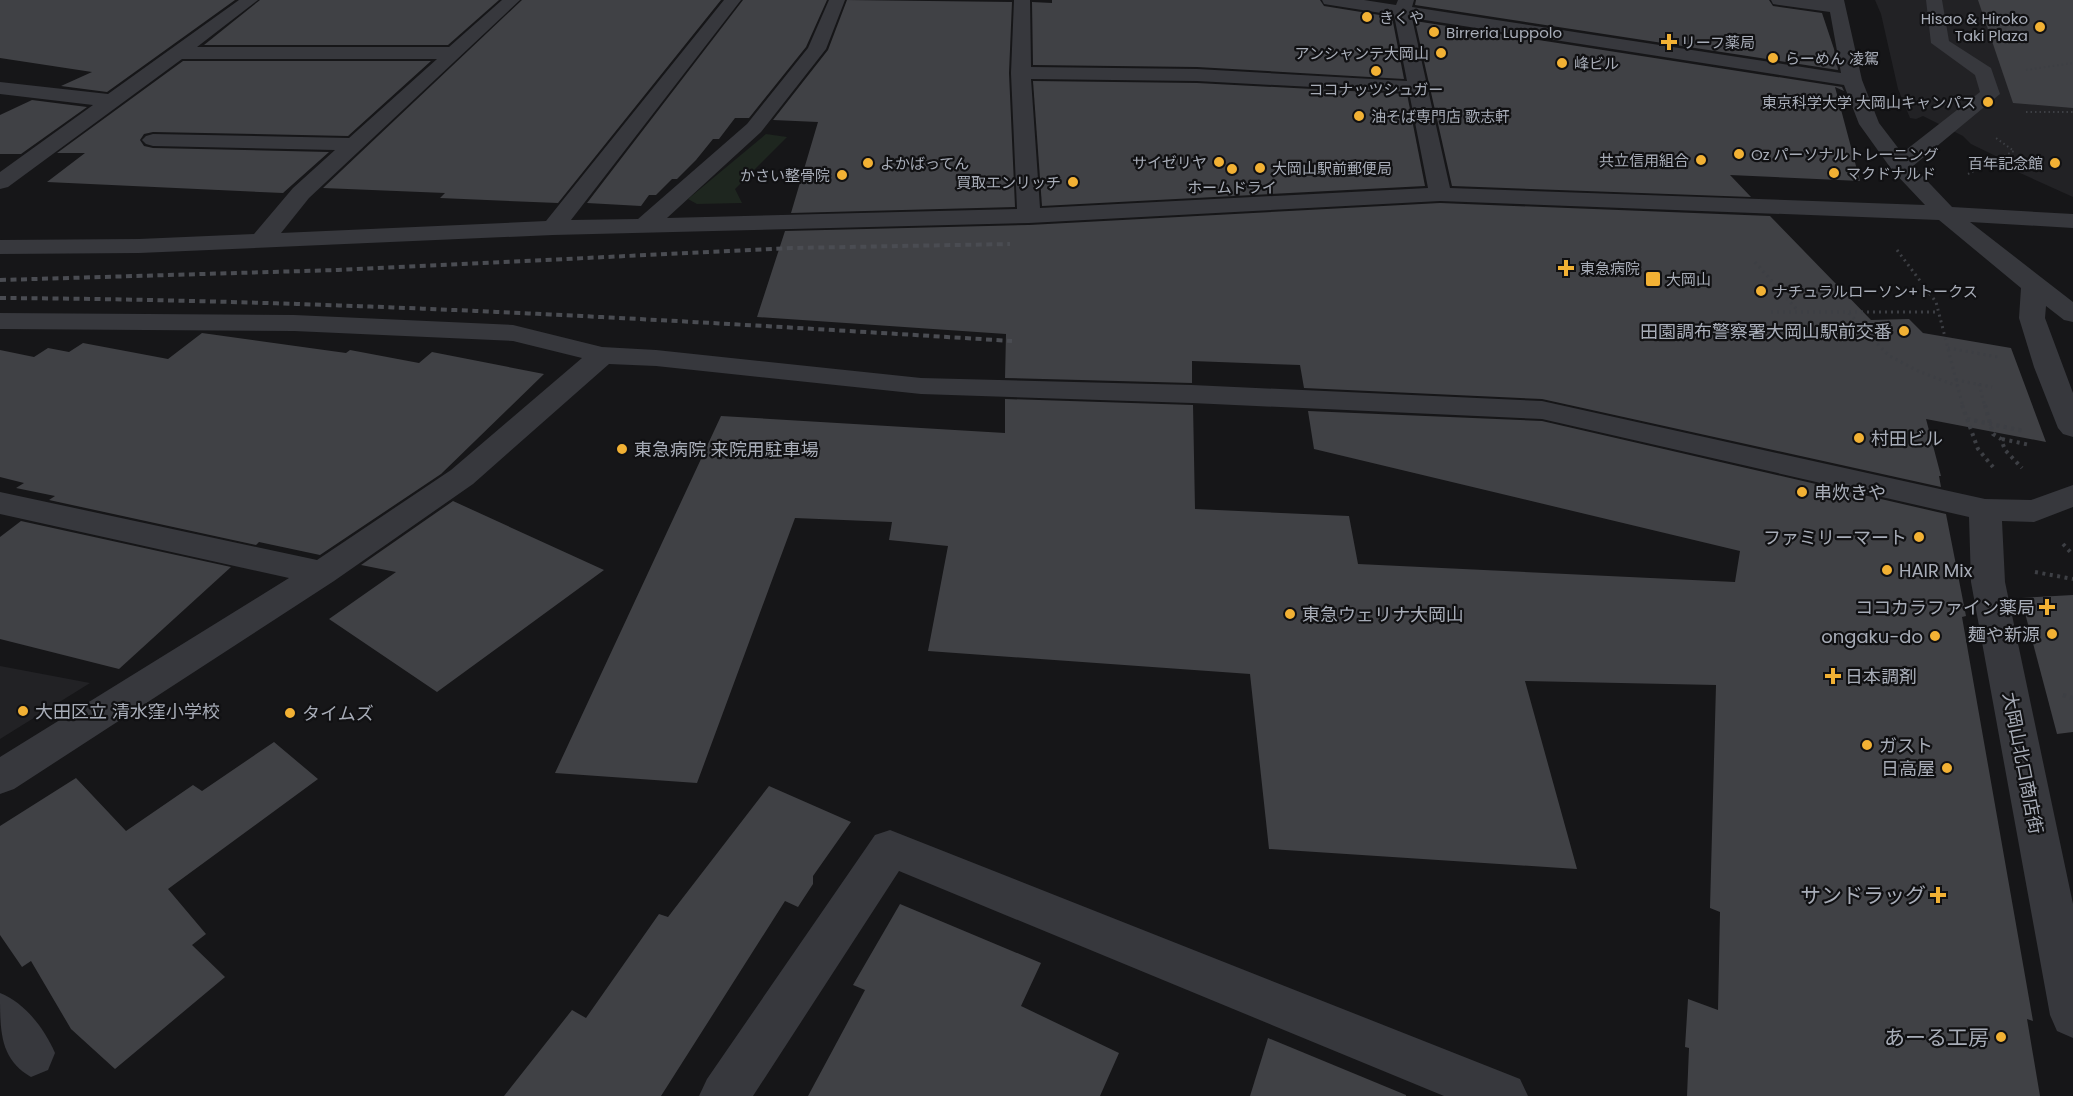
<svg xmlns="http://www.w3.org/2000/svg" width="2073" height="1096" font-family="Poppins,'Noto Sans JP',sans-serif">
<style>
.built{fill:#222225}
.green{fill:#1e261f}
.building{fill:#404145}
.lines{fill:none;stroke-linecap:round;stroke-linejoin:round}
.path-far2{stroke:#3d3f44;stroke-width:2;stroke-dasharray:1.5 3;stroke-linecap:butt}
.path-far1{stroke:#3d3f44;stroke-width:3;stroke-dasharray:2 4;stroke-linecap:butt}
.path{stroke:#3d3f44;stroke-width:4;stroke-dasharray:3 4.5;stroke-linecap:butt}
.minor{fill:#37383d;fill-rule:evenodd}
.rail{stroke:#4a4c52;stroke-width:4;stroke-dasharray:6 4.5;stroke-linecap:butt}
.poi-dot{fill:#f2b134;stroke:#111113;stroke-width:2}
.labels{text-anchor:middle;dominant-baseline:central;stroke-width:4.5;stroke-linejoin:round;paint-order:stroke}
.far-poi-label{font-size:15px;fill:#a8adb8;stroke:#111113;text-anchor:start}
.poi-label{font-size:18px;fill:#a8adb8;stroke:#111113;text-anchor:start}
.street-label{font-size:18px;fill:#a8adb8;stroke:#111113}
.near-poi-label{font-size:21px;fill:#a8adb8;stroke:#111113;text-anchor:end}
</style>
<rect width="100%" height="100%" fill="#161618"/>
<g class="built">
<polygon points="1875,0 2073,0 2073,197 2009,168 2012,164 1971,144 1963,136 1923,116 1916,119 1910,118 1898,89 1881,14"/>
<polygon points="0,666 90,683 0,739"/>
</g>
<polygon class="green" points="766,134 787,137 735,189 742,203 697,204 688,199"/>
<g class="building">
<polygon points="0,0 235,0 107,92 61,86 92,72 0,58"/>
<polygon points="260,0 499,0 448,45 204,45"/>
<polygon points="522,0 721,0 558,203 440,198 445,193 323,188"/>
<polygon points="743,0 827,0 806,47 749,118 735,118 719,139 713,139 696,160 677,179 672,179 656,195 649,195 641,206 587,203"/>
<polygon points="847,0 1012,2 1009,73 1015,207 791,213 818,122 773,120 828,50"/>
<polygon points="1052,0 1320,0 1324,6 1392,17 1404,79 1197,67 1033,65 1032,2 1052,3"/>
<polygon points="1416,0 1769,0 1773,6 1822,13 1834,49 1838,70 1415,5"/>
<polygon points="1978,0 2073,0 2073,108 2013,103"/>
<polygon points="1415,21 1842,87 1844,91 1835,87 1860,181 1730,175 1751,197 1452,186"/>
<polygon points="183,61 431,61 348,136 153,132 144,134 140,140 144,146 153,148 329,152 283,193 47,182 85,153 57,153"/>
<polygon points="1033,81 1197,83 1407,94 1425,186 1042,206"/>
<polygon points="32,100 87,107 21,154 0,154 0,115"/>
<polygon points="1440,203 1770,216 1871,320 1909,319 1923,333 2011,348 2046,442 1926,419 1941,476 1939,476 1941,487 1542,399 1304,388 1300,365 1192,361 1192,383 1005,378 1006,334 757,317 785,231 1029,225"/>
<polygon points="202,333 346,353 350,350 419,363 432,352 544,374 441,474 320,555 259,542 256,545 49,500 55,496 16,488 24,483 0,477 0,350 34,357 48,348 69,352 83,343 168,359"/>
<polygon points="1005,399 1193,405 1195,509 1349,516 1358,564 1735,582 1740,551 1314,449 1308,411 1542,421 1946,514 1966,616 1962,617 2033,1021 2027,1019 2040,1096 1687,1096 1689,1048 1685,1047 1688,999 1718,1010 1720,912 1710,908 1716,685 1525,681 1577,869 1269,849 1250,674 928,651 948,546 889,540 892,522 795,518 697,783 555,773 721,416 1005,433"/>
<polygon points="453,501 604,570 437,692 329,619 396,572 361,565"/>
<polygon points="21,521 231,567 119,669 0,639 0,537"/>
<polygon points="2073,595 2073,732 2057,734 2021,598"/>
<polygon points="274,742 318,779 168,889 206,934 192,945 225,977 115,1069 71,1029 31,961 22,967 0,935 0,826 76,778 126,831 193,785 202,791"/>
<polygon points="769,786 851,822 813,876 813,884 798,907 785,901 661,1096 504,1096 572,1010 586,1018 659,914 668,917"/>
<polygon points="900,904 1041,963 1021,1006 1119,1053 1100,1096 808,1096 865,990 853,985"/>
<polygon points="1268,1038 1406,1095 1406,1096 1250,1096"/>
</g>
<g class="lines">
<g class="path-far2">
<polyline points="2005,28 2011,41"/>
<polyline points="2026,70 2073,63"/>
<polyline points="2026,112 2073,112"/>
<polyline points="1968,174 2014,151 1996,138"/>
</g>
<g class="path-far1">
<polyline points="1897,250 1936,302 1963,407"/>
<polyline points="1755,262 1798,311"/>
<polyline points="1771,312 1939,312"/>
<polyline points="1849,313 1888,355 1918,371 1957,386"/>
<polyline points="1948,348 1998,357"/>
<polyline points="1956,380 1992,387"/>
<polyline points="1979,384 1985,407"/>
</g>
<g class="path">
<polyline points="1962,405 1978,449 1993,467"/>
<polyline points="1985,405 1993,434 2001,439 2005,450 2022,468"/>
<polyline points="1967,419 2024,431"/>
<polyline points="2002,439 2030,445"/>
<polyline points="2063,544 2073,555"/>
<polyline points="2035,572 2073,579"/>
<polyline points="2063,695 2073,698"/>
</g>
<g class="minor">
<path d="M 239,0 L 258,0 L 197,47 L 449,47 L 502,0 L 520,0 L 309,198 L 281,233 L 546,221 L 724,0 L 741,0 L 571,220 L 638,219 L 747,124 L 808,48 L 829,0 L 845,0 L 826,49 L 761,132 L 667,218 L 1017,209 L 1011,73 L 1014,0 L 1030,0 L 1031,67 L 1197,69 L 1407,81 L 1394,15 L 1330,5 L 1324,4 L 1322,0 L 1364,0 L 1396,5 L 1398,0 L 1414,0 L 1412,7 L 1841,73 L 1830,12 L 1779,5 L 1773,4 L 1771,0 L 1844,0 L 1862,80 L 1879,123 L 1902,153 L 1980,92 L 1975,75 L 1931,43 L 1926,0 L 1942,0 L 1949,41 L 1991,68 L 2000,94 L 1913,166 L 1952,207 L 2073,214 L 2073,228 L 1970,222 L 2073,302 L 2073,322 L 2064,320 L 2046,306 L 2045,318 L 2073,393 L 2073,437 L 2063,434 L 2058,428 L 2034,367 L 2019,318 L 2021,288 L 1939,220 L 1440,201 L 1029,223 L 553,235 L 139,253 L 0,254 L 0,240 L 139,239 L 254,234 L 293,188 L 335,150 L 153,146 L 146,144 L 142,140 L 146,136 L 153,134 L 349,138 L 437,59 L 182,59 L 8,187 L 0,189 L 0,172 L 93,105 L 0,94 L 0,82 L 108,94 ZM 1412,18 L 1844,85 L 1859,124 L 1892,170 L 1925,205 L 1450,188 ZM 1031,79 L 1197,81 L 1409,92 L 1428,188 L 1040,208 Z"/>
<polygon points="0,313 294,315 513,325 602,347 656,350 921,378 1192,385 1542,401 1985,499 2031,500 2073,485 2073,507 2034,522 2002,521 2005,582 2073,904 2073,1038 2057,1031 2050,1015 1971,582 1969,517 1542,419 1192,403 921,394 656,366 609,364 473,484 334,581 14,789 0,794 0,757 289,578 0,514 0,492 317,560 451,470 582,358 513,341 294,331 0,329"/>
<polygon points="890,830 1520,1079 1528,1096 1444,1096 899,871 753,1096 699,1096 707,1079 875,835"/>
<path d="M 0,993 C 25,1003 44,1028 55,1053 L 48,1070 L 31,1077 C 0,1059 0,1032 0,993 Z"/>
</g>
<g class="rail">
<polyline points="0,280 338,270 792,248 1010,244"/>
<path d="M 0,298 C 338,300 675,320 1012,341"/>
</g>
</g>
<g class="poi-dot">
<circle cx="1367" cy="17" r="6"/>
<circle cx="2040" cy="27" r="6"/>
<circle cx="1434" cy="32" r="6"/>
<path d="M1666 33h6v6h6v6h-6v6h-6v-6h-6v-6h6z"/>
<circle cx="1441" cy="53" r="6"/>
<circle cx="1773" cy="58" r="6"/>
<circle cx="1562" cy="63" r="6"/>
<circle cx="1376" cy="71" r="6"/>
<circle cx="1988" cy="102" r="6"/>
<circle cx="1359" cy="116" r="6"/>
<circle cx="1739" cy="154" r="6"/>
<circle cx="1701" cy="160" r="6"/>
<circle cx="1219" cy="162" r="6"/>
<circle cx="868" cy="163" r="6"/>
<circle cx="2055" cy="163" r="6"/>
<circle cx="1260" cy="168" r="6"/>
<circle cx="1232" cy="169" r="6"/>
<circle cx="1834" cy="173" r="6"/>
<circle cx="842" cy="175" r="6"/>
<circle cx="1073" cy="182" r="6"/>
<path d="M1563 259h6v6h6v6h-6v6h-6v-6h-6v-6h6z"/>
<rect x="1645" y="271" width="16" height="16" rx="3"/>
<circle cx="1761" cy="291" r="6"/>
<circle cx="1904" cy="331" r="6"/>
<circle cx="1859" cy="438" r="6"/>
<circle cx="622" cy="449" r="6"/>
<circle cx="1802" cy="492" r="6"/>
<circle cx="1919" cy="537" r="6"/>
<circle cx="1887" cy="570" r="6"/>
<path d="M2044 598h6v6h6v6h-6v6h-6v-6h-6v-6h6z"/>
<circle cx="1290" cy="614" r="6"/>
<circle cx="2052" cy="634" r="6"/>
<circle cx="1935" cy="636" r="6"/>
<path d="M1830 667h6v6h6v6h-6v6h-6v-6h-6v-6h6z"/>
<circle cx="23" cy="711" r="6"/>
<circle cx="290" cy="713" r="6"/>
<circle cx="1867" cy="745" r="6"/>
<circle cx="1947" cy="768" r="6"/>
<path d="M1935 886h6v6h6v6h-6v6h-6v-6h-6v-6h6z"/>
<circle cx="2001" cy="1037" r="6"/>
</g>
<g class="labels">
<g class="far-poi-label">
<text x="1379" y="17">きくや</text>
<text x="2028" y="18" text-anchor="end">Hisao &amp; Hiroko<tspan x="2028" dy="17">Taki Plaza</tspan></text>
<text x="1446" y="32">Birreria Luppolo</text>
<text x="1681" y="42">リーフ薬局</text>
<text x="1429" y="53" text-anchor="end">アンシャンテ大岡山</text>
<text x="1785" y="58">らーめん 凌駕</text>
<text x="1574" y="63">峰ビル</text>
<text x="1376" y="89" text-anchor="middle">ココナッツシュガー</text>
<text x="1976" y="102" text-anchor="end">東京科学大学 大岡山キャンパス</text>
<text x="1371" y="116">油そば専門店 歌志軒</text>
<text x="1751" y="154">Oz パーソナルトレーニング</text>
<text x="1689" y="160" text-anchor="end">共立信用組合</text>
<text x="1207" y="162" text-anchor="end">サイゼリヤ</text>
<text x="880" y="163">よかばってん</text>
<text x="2043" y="163" text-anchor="end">百年記念館</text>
<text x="1272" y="168">大岡山駅前郵便局</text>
<text x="1846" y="173">マクドナルド</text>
<text x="830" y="175" text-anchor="end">かさい整骨院</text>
<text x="1061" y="182" text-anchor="end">買取エンリッチ</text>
<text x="1232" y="187" text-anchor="middle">ホームドライ</text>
<text x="1580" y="268">東急病院</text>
<text x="1666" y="279">大岡山</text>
<text x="1773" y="291">ナチュラルローソン+トークス</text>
</g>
<g class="poi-label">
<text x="1892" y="331" text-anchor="end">田園調布警察署大岡山駅前交番</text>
<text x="1871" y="438">村田ビル</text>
<text x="634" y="449">東急病院 来院用駐車場</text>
<text x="1814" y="492">串炊きや</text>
<text x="1907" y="537" text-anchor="end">ファミリーマート</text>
<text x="1899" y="570">HAIR Mix</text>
<text x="2035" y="607" text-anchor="end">ココカラファイン薬局</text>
<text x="1302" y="614">東急ウェリナ大岡山</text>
<text x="2040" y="634" text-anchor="end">麺や新源</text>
<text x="1923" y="636" text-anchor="end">ongaku-do</text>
<text x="1845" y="676">日本調剤</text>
<text x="35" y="711">大田区立 清水窪小学校</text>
<text x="302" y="713">タイムズ</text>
<text x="1879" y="745">ガスト</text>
<text x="1935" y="768" text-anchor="end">日高屋</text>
</g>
<g class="street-label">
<text transform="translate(2023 763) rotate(79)">大岡山北口商店街</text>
</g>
<g class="near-poi-label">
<text x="1926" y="895">サンドラッグ</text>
<text x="1989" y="1037">あーる工房</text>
</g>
</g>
</svg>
